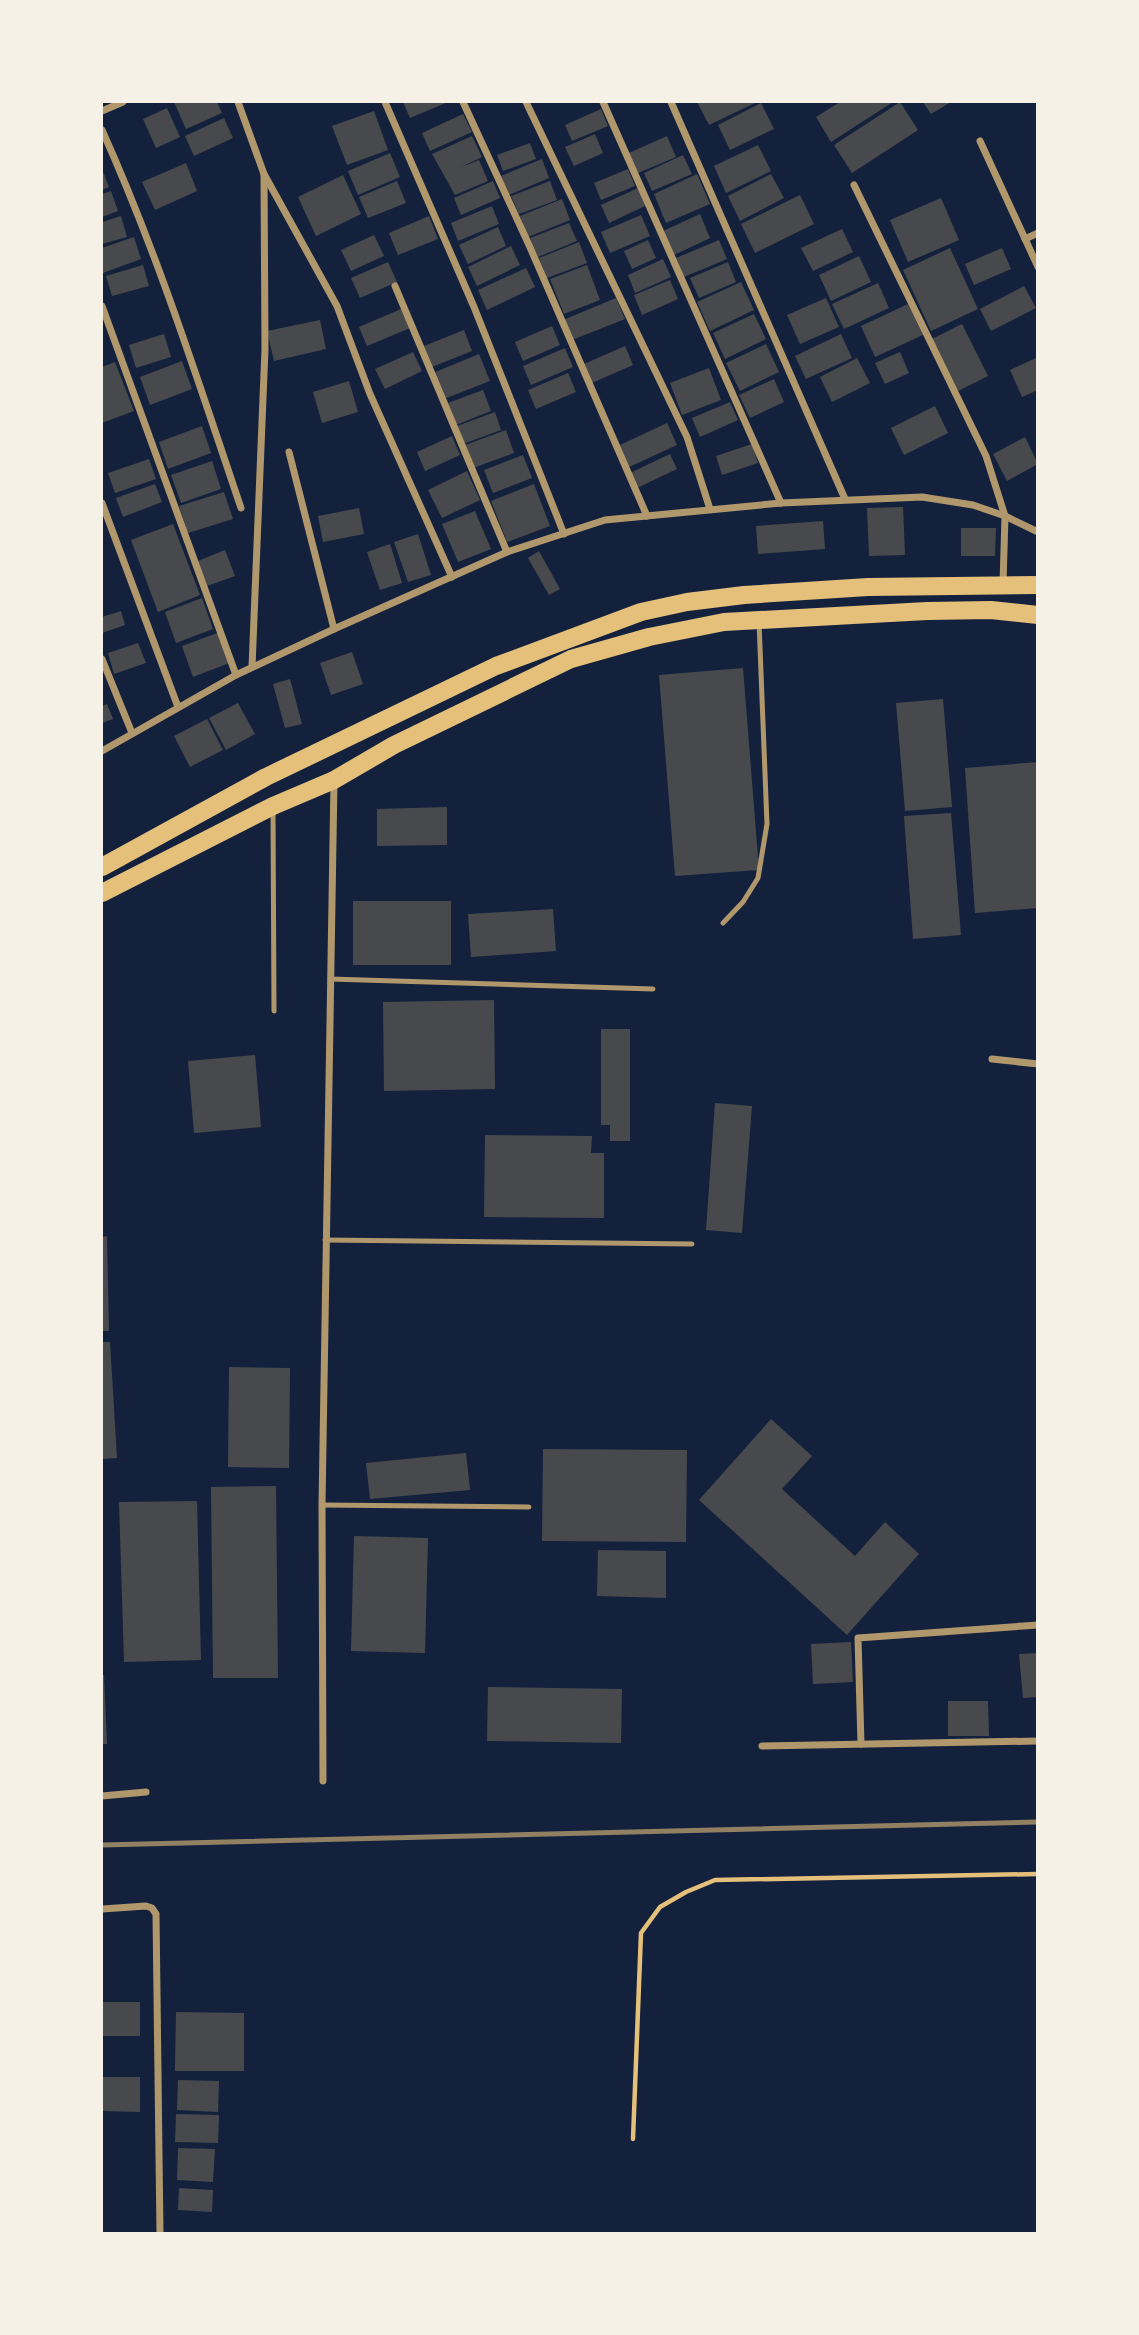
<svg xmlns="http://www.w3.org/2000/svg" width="1139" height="2335" font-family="Georgia,serif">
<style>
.building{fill:#48494c}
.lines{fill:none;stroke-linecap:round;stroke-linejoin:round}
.path{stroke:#e5c07b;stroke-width:4.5}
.service{stroke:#b1986c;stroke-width:5}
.minor{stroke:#b1986c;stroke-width:7}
.primary{stroke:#e5c07b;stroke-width:18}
.rail{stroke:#918062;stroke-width:5}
</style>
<rect width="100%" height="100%" fill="#14213d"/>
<g class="building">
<polygon points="174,102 217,102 222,113 186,129"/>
<polygon points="403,102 448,102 410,118"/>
<polygon points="697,102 757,102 709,125"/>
<polygon points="840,102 893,102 831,142 816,117"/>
<polygon points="900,102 918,130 852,173 834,145"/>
<polygon points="923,102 951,102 931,114"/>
<polygon points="761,103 774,129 730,150 718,125"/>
<polygon points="167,108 180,137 156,148 143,119"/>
<polygon points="601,109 608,126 572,141 565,125"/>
<polygon points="374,111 388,150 347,165 332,126"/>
<polygon points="463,114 472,132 430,151 422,133"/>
<polygon points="224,118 233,138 194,156 185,136"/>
<polygon points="595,134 603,153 574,166 565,147"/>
<polygon points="472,136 482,157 459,168 479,160 488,181 455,195 432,154"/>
<polygon points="667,136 676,157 638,173 629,153"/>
<polygon points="530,143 536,159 503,171 497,155"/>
<polygon points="758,145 771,171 726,193 714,166"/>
<polygon points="390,153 400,177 358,195 348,171"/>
<polygon points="683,155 692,174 652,191 644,173"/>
<polygon points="542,159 549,178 509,195 501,176"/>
<polygon points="186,163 197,191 155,210 142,182"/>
<polygon points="102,169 109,187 102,190"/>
<polygon points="628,169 635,186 601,200 594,183"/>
<polygon points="697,174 710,204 666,223 654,194"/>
<polygon points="771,174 784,198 740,221 728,196"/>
<polygon points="343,175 361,214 316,236 298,197"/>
<polygon points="397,181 406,203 368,218 359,197"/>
<polygon points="493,181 500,198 461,215 454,198"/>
<polygon points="550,181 557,200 519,214 511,196"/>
<polygon points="638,188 645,206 609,223 601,205"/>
<polygon points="111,191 118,211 102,217 102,194"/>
<polygon points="800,195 814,224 755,253 741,224"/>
<polygon points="941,198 959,240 908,262 890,220"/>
<polygon points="562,199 570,220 528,237 520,216"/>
<polygon points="492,206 499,224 458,241 451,223"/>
<polygon points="700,214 710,238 674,255 663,231"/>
<polygon points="641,215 650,236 610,253 601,232"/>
<polygon points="121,216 127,237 102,244 102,222"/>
<polygon points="429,216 438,239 398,255 389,233"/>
<polygon points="569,223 577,241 538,257 530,238"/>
<polygon points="498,227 506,246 468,264 459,245"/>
<polygon points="842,229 853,252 813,271 801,248"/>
<polygon points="374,235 384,256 351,271 341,250"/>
<polygon points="134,237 141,259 103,273 102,248"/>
<polygon points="648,240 656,258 632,269 624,251"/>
<polygon points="719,240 727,259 684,277 676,258"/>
<polygon points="579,242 587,263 547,278 539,258"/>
<polygon points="511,246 520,265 477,286 468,267"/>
<polygon points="950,248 978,309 931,331 903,270"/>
<polygon points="1002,248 1011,269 974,285 965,264"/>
<polygon points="859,256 871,282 831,301 819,275"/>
<polygon points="663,259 671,277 635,293 628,275"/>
<polygon points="388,262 397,282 360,298 351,278"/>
<polygon points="728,262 736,282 699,298 690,278"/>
<polygon points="143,265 149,286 112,296 106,276"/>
<polygon points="587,265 600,300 564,314 550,279"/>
<polygon points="526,268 535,287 487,310 478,290"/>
<polygon points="670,280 678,299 642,315 634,295"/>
<polygon points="741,282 754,310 710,331 697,302"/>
<polygon points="878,283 889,308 844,329 832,304"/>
<polygon points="1024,286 1036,308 991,331 980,309"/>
<polygon points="616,298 625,319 572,340 563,320"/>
<polygon points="826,298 839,327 800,344 787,315"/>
<polygon points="908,304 923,335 875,357 861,326"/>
<polygon points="401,309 410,328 367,346 359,327"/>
<polygon points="754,314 766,339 725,359 713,333"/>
<polygon points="320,320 326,349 274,361 267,331"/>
<polygon points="962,324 988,376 958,391 932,339"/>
<polygon points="552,326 560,345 523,361 515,342"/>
<polygon points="464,330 472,351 432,367 424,346"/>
<polygon points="164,334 171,357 136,368 129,345"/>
<polygon points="841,334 852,358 806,379 795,356"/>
<polygon points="766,344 779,372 740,391 726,363"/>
<polygon points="625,346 633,365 592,383 584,364"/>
<polygon points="565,348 573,367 531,385 523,366"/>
<polygon points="413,352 422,371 385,389 375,369"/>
<polygon points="900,352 909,373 885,384 875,363"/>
<polygon points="479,354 490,381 444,399 433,373"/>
<polygon points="1038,357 1038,390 1022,397 1010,370"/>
<polygon points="857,358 870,383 832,402 820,377"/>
<polygon points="182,361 192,389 150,405 140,377"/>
<polygon points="115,362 134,411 102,423 102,367"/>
<polygon points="709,368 721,400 682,415 670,383"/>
<polygon points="568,373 576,392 536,409 528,390"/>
<polygon points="774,379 784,402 750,418 739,395"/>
<polygon points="349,381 358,412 322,423 313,392"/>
<polygon points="483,390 491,411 456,425 448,403"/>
<polygon points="730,402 738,420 700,437 692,418"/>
<polygon points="935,406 948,433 904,455 891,428"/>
<polygon points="495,412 501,430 463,444 457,426"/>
<polygon points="667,423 677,445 629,467 620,445"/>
<polygon points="202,426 211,453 168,469 159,442"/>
<polygon points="506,430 514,453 473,468 465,445"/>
<polygon points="452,436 460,455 425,471 417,452"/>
<polygon points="1025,437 1038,464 1007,481 993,454"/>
<polygon points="752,444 758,463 722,475 716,456"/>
<polygon points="670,454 677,469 637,488 630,473"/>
<polygon points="523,455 532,478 493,493 484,470"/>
<polygon points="149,459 156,479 115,493 108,473"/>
<polygon points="212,461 221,489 181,503 171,475"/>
<polygon points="467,471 480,500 442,518 428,490"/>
<polygon points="155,484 162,502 123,517 116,498"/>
<polygon points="534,484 550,526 507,542 491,501"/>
<polygon points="224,492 233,519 188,533 179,506"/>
<polygon points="903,507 905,555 869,556 867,508"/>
<polygon points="359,508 364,534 323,542 318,516"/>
<polygon points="475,511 491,549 458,562 442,524"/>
<polygon points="823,521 825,549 758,554 756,526"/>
<polygon points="173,524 200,595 158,612 131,540"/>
<polygon points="961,528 996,528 995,556 961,556"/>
<polygon points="418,534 431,575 408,582 394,542"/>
<polygon points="390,544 402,583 380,590 367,552"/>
<polygon points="225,550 235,576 207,586 198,561"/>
<polygon points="539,551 560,589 549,595 528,558"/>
<polygon points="202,598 213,629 176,643 165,612"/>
<polygon points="121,611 125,625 102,633 102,617"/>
<polygon points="220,632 232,662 193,677 182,646"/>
<polygon points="138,643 146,663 114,674 108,653"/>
<polygon points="352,652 363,684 331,695 320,663"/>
<polygon points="743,668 759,870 675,876 659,675"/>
<polygon points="290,679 302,724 285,728 273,684"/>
<polygon points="943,699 952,807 905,811 896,703"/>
<polygon points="238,703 255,734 226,750 209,718"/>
<polygon points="107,704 113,719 102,723 102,706"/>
<polygon points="207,719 223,750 190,767 174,736"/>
<polygon points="1038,762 1038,908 975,913 965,768"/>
<polygon points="447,807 447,845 377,846 377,809"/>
<polygon points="951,813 961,935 913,939 904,816"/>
<rect x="353" y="901" width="98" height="64"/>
<polygon points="553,909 556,951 471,957 468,914"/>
<polygon points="494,1000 495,1089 384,1091 383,1002"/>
<polygon points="601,1029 630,1029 630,1141 610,1141 610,1125 601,1125"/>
<polygon points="255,1055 261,1127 194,1133 188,1061"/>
<polygon points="715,1103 752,1106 742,1233 706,1230"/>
<polygon points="485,1135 592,1136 591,1153 604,1153 604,1218 484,1217"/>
<polygon points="107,1236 109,1331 102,1331 102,1237"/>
<polygon points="102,1342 110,1342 117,1458 102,1459"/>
<polygon points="229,1367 290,1368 289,1468 228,1467"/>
<polygon points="771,1419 812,1456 782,1489 855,1556 885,1522 919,1554 847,1635 699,1500"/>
<polygon points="543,1449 687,1450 686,1542 542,1541"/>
<polygon points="466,1453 470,1490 370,1499 366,1463"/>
<polygon points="276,1486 278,1678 213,1678 211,1487"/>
<polygon points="197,1501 201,1660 124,1662 119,1502"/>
<polygon points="354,1536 428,1538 425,1653 351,1651"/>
<polygon points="598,1550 666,1551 666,1598 597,1596"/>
<polygon points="851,1642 853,1682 813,1684 811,1644"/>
<polygon points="1038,1653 1038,1697 1023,1698 1019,1654"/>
<polygon points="102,1675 104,1675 107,1744 102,1744"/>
<polygon points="488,1687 622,1689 621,1743 487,1741"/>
<polygon points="948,1701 988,1701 989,1736 948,1736"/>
<rect x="102" y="2002" width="38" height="34"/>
<polygon points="176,2012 244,2013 244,2071 175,2071"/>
<polygon points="102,2077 140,2077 140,2112 102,2111"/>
<polygon points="178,2080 219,2081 218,2112 177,2110"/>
<polygon points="176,2114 219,2115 218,2143 175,2142"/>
<polygon points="178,2148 215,2149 213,2182 177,2180"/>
<polygon points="179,2188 213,2190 212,2212 178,2210"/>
</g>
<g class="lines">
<polyline class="path" points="633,2139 641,1933 660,1907 686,1892 715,1880 1038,1874"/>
<g class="service">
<polyline points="273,809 274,1011"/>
<polyline points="723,923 743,902 758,878 767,824 759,622"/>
<polyline points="330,979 653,989"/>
<polyline points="325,1240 692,1244"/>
<polyline points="322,1505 529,1507"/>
</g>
<g class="minor">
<polyline points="238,102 264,174 337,306 370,394 452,577"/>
<polyline points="385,102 474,307 564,534"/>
<polyline points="463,102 529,245 647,516"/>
<polyline points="526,102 687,437 710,509"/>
<polyline points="603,102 781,503"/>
<polyline points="671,102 845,499"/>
<polyline points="102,111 123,102"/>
<path d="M 102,130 C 157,252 198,381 241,508"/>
<polyline points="980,141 1038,267"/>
<polyline points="854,185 986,456 1005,516 1003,584"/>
<polyline points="1025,239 1038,233"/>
<polyline points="395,286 507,552"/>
<polyline points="102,306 236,675"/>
<polyline points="289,452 334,629"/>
<polyline points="102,503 178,707"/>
<polyline points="102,659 132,733"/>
<polyline points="252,667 265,349 264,174"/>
<polyline points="102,751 236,675 334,629 507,552 605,520 781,503 922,497 973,505 1005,516 1038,532"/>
<polyline points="992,1059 1038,1064"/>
<polyline points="861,1744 858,1638 1038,1625"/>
<polyline points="762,1746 1038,1741"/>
<polyline points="323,1781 322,1505 334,781"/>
<polyline points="102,1796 146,1792"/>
<polyline points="102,1909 146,1906 152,1908 156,1914 160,2234"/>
</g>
<g class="primary">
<polyline points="102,867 266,777 496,666 641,612 687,602 744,595 868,587 1038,585"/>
<polyline points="102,893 273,806 334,780 394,745 571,659 649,637 724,622 927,611 991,610 1038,615"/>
</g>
<polyline class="rail" points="102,1845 1038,1822"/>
</g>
<rect width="1139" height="2335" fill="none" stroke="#f6f1e7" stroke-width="206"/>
</svg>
